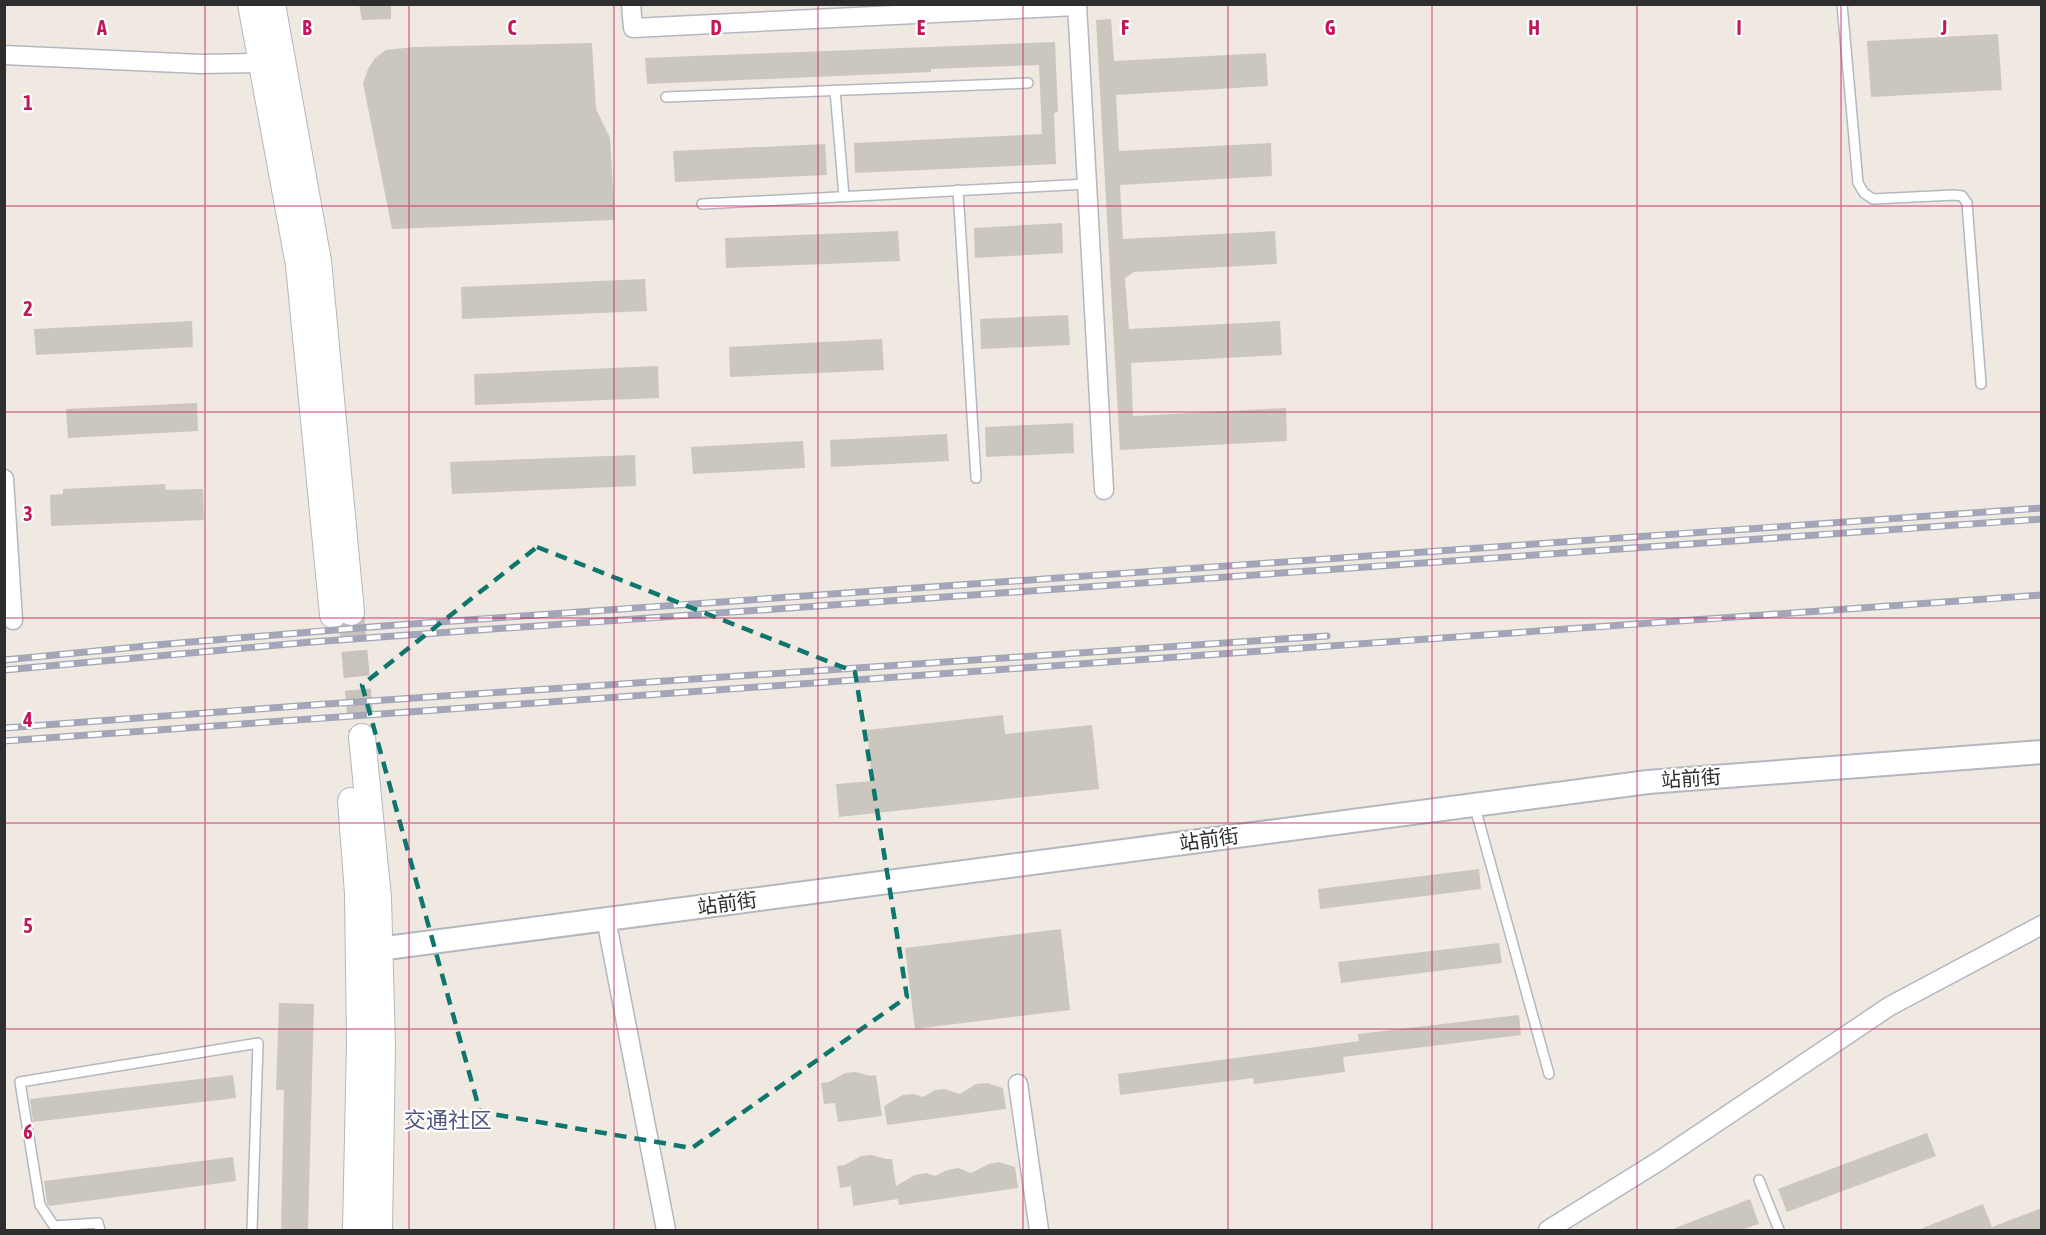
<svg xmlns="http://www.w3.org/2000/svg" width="2046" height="1235" font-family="'Asap Condensed','Noto Sans SC',sans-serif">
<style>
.building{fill:#cbc7bf}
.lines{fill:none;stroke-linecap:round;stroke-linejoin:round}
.secondary-tunnel{stroke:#c8c4bd;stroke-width:26;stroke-dasharray:26 13;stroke-linecap:butt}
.service-casing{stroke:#b4b7c1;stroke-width:12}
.minor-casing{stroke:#b4b7c1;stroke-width:21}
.tertiary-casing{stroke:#b4b7c1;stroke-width:26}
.secondary-casing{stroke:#b4b7c1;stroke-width:28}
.service{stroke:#fff;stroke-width:9}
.minor{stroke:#fff;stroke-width:18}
.tertiary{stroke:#fff;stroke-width:22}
.secondary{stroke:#fff;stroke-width:26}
.rail-casing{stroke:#a3a6b8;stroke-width:7}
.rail{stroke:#fff;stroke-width:4.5;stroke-dasharray:14;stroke-linecap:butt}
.marked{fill:none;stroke:#0f766e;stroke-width:4.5;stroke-dasharray:12 8;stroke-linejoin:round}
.grid{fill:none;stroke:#c2185b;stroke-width:1.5;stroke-opacity:0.55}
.labels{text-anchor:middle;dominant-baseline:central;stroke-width:4.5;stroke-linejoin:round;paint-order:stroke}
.street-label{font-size:20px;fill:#2e2e2e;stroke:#fff}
.quarter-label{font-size:22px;fill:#4d5680;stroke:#fff}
.grid-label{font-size:20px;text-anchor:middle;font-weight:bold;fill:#c2185b;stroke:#fff;stroke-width:4.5;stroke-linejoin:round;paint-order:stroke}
</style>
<rect width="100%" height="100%" fill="#efe9e1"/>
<g class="building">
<polygon points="359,4 391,4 391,19 362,20"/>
<polygon points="1111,19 1114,61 1266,53 1268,86 1116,95 1119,151 1271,143 1272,176 1120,185 1123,239 1275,231 1277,264 1134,272 1125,278 1129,329 1280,321 1282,355 1131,363 1133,416 1286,408 1287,441 1120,450 1096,20"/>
<polygon points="1998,34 2002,90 1871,97 1867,41"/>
<polygon points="1055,42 1058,112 1054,113 1056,164 855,173 854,143 1042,134 1039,65 931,69 931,72 647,84 645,58"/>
<polygon points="592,43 596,109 610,138 615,220 392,229 363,83 368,69 375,58 386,50 414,47"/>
<polygon points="825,144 827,175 675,182 673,151"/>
<polygon points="1062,223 1063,253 975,258 974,228"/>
<polygon points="898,231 900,261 726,268 725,238"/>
<polygon points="645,279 647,311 462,319 461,287"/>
<polygon points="1068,315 1070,345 981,349 980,319"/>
<polygon points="192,321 193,347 36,355 34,329"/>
<polygon points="882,339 884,370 730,377 729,347"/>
<polygon points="658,366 659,398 475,405 474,374"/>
<polygon points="197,403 198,431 68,438 66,409"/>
<polygon points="1073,423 1074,453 986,457 985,427"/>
<polygon points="947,434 949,461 831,467 830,440"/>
<polygon points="803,441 805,468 693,474 691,447"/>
<polygon points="635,455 636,486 452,494 450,462"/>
<polygon points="165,484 166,490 203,489 204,520 51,526 50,495 63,494 63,489"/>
<polygon points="1003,715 1005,734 1092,725 1099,789 839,817 836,784 872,781 867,730"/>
<polygon points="1479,869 1481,889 1320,909 1318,889"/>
<polygon points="1061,929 1070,1010 915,1029 905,948"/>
<polygon points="1499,943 1502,963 1341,983 1338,962"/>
<polygon points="279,1003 314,1004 308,1230 281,1230 284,1090 276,1090"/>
<polygon points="1519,1015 1521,1035 1343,1057 1345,1072 1254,1084 1253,1078 1120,1095 1118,1074 1359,1041 1358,1034"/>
<polygon points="856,1072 870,1076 876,1075 882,1116 838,1122 835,1103 824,1104 821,1083 829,1082 845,1073"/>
<polygon points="233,1075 236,1098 33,1122 30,1099"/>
<polygon points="987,1083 1003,1088 1006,1109 887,1125 884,1106 903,1095 914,1094 923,1097 935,1090 945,1089 960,1094 976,1084"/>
<polygon points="1927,1133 1936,1156 1787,1212 1778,1189"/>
<polygon points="871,1155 886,1159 892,1159 896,1186 915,1175 926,1173 935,1176 947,1170 958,1168 971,1173 989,1164 999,1162 1015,1167 1018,1188 899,1205 898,1199 853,1206 851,1186 840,1188 837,1166 845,1165 861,1156"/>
<polygon points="233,1157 236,1181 49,1206 47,1203 44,1181"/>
<polygon points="1750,1199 1759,1224 1741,1230 1670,1230"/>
<polygon points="1983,1204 1992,1227 2042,1208 2042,1230 1918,1230"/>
</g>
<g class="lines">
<polyline class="secondary-tunnel" points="351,612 362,737"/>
<defs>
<g id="service">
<polyline points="1842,4 1858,183 1864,193 1873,199 1954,195 1962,196 1967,203 1981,384"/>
<polyline points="835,90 844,196"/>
<polyline points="666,97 1028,83"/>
<polyline points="958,190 976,478"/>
<polyline points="702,204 1087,184"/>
<polyline points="1474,804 1549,1074"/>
<polyline points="1759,1180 1779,1230"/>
<polyline points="100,1230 98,1223 54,1226 40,1205 20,1082 258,1043 252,1230"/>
</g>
<g id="minor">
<polyline points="631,4 633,28 1077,6"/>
<polyline points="1077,4 1104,490"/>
<polyline points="4,55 201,64 262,63"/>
<polyline points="4,479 13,620"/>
<polyline points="606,919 666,1230"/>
<polyline points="1018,1084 1039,1230"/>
<polyline points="1548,1230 1659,1161 1890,1006 2042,925"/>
</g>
<polyline id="tertiary" points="379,949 1648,782 2042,752"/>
<g id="secondary">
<polyline points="251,4 299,265 333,615"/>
<polyline points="272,4 318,261 351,612"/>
<polyline points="362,737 378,898 382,1046 379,1230"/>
<polyline points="351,801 358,893 360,1043 356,1230"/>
</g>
</defs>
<use href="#service" class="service-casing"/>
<use href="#minor" class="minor-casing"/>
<use href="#tertiary" class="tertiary-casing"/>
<use href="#secondary" class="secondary-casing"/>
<use href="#service" class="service"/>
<use href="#minor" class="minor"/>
<use href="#tertiary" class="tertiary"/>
<use href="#secondary" class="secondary"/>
<defs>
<g id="rail">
<polyline points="4,660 167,644 383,626 2042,508"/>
<polyline points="4,670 311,642 2042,519"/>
<polyline points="4,728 312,705 1327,636"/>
<polyline points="4,741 2042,595"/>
</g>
</defs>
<use href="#rail" class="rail-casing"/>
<use href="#rail" class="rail"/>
</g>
<path class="marked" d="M 537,547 L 855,672 L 907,997 L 692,1148 L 480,1112 L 362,685 Z"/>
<path class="grid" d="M 205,4 L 205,1230M 409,4 L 409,1230M 614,4 L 614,1230M 818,4 L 818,1230M 1023,4 L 1023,1230M 1228,4 L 1228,1230M 1432,4 L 1432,1230M 1637,4 L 1637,1230M 1841,4 L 1841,1230M 4,206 L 2042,206M 4,412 L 2042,412M 4,618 L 2042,618M 4,823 L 2042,823M 4,1029 L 2042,1029"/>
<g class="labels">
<g class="street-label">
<text transform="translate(1691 778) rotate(-4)">站前街</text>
<text transform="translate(1209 839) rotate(-8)">站前街</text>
<text transform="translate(727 903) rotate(-8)">站前街</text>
</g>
<g class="quarter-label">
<text x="448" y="1120">交通社区</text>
</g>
</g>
<g class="grid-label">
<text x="102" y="35">A</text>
<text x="307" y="35">B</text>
<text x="512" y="35">C</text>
<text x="716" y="35">D</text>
<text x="921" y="35">E</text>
<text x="1125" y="35">F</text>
<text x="1330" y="35">G</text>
<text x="1534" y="35">H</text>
<text x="1739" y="35">I</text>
<text x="1944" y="35">J</text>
<text x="28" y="110">1</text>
<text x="28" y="316">2</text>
<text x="28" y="521">3</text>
<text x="28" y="727">4</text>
<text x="28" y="933">5</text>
<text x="28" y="1139">6</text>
</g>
<rect width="2046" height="1235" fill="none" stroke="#2e2e2e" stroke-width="12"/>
</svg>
